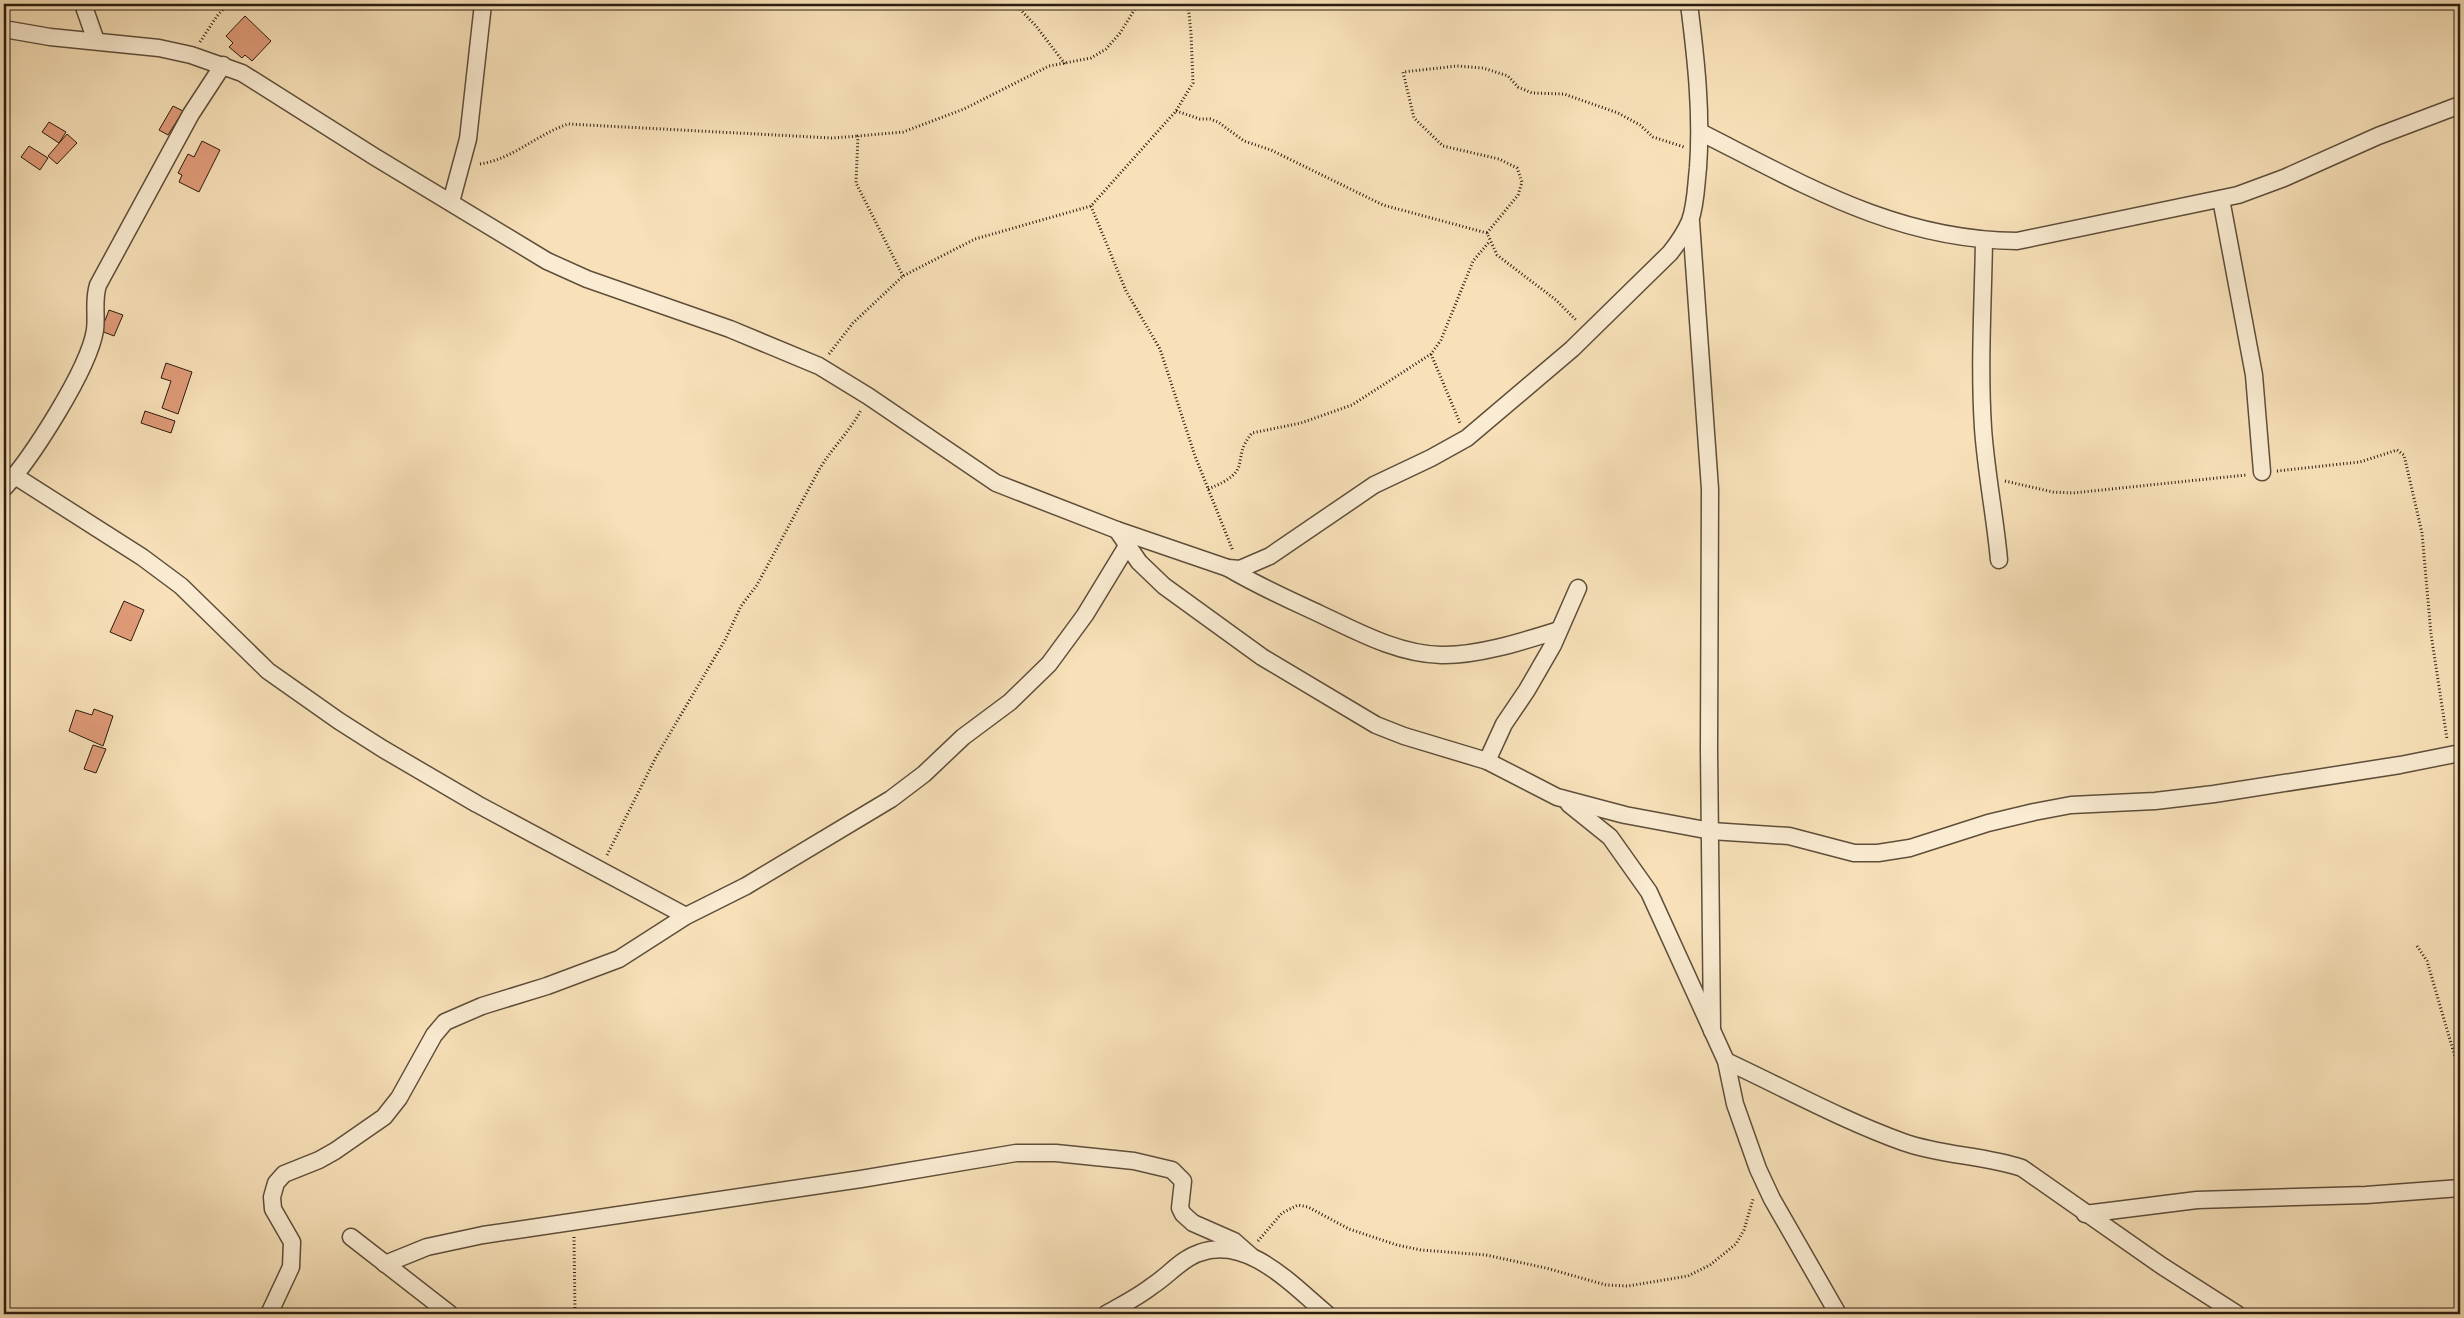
<svg xmlns="http://www.w3.org/2000/svg" width="2464" height="1318" font-family="'IM FELL French Canon',serif">
<style>
.building{fill:#e09b79;stroke:#2b1d10}
.lines{fill:none;stroke-linecap:round;stroke-linejoin:round}
.minor-casing{stroke:#5e4e3a;stroke-width:19}
.path{stroke:#2b1d10;stroke-width:3;stroke-dasharray:1 2.5;stroke-linecap:butt}
.minor{stroke:#faecd2;stroke-width:16}
</style>
<rect width="100%" height="100%" fill="#f8e1b9"/>
<filter id="stains"><feTurbulence type="fractalNoise" baseFrequency=".004" numOctaves="4"/><feColorMatrix values="0 0 0 0 .2 0 0 0 0 .09 0 0 0 0 .02 0 0 0 .5 -.17"/></filter>
<radialGradient id="worn" r=".72"><stop offset=".6" stop-color="#630" stop-opacity="0"/><stop offset="1" stop-color="#630" stop-opacity=".3"/></radialGradient>
<g class="building">
<polygon points="245,16 271,41 252,61 245,55 242,58 229,47 233,43 226,36"/>
<polygon points="173,106 183,111 168,135 159,130"/>
<polygon points="49,122 66,132 59,143 42,132"/>
<polygon points="67,134 77,143 57,164 48,156"/>
<polygon points="202,141 220,150 199,192 179,182 182,175 178,173 188,154 194,157"/>
<polygon points="29,146 48,158 40,170 21,157"/>
<polygon points="109,310 123,315 114,336 101,331"/>
<polygon points="166,363 192,372 178,414 162,408 171,381 161,378"/>
<polygon points="145,411 175,421 171,433 141,423"/>
<polygon points="124,601 144,610 131,641 110,632"/>
<polygon points="94,709 113,716 103,746 69,731 76,710 92,715"/>
<polygon points="93,745 106,749 96,773 84,769"/>
</g>
<g class="lines">
<defs>
<g id="minor">
<polyline points="83,4 96,41"/>
<path d="M 4,29 L 50,37 L 159,48 L 191,55 L 242,73 L 375,157 L 547,261 L 587,279 L 730,329 L 819,366 L 868,396 L 996,483 L 1117,530 L 1228,568 L 1240,569 L 1270,556 L 1374,485 L 1431,458 L 1467,438 L 1572,349 L 1670,253 C 1678,243 1685,233 1690,221 C 1696,204 1696,185 1698,168 C 1702,112 1696,59 1689,4"/>
<path d="M 1700,132 C 1805,185 1896,240 2017,241 L 2238,195 L 2284,178 L 2378,136 L 2460,105"/>
<polyline points="2221,199 2254,375 2262,472"/>
<polyline points="451,202 468,139 483,4"/>
<polyline points="1691,222 1710,489 1709,750 1712,1031"/>
<path d="M 1984,241 C 1983,303 1979,365 1983,428 C 1986,472 1995,516 1999,560"/>
<polyline points="15,476 142,557 181,586 268,671 339,721 383,749 477,804 686,916"/>
<path d="M 4,488 C 31,459 89,369 95,330 C 97,315 93,300 98,285 L 191,114 L 223,65"/>
<polyline points="1117,530 1139,562 1164,586 1262,657 1376,725 1404,736 1487,761 1557,797 1625,815 1711,831 1789,836 1854,853 1878,853 1910,848 1988,823 2034,812 2071,805 2155,801 2214,794 2400,765 2460,753"/>
<path d="M 1228,568 C 1258,586 1288,599 1320,614 C 1358,632 1398,654 1441,655 C 1478,656 1524,641 1559,630"/>
<polyline points="1487,761 1504,724 1527,690 1553,645 1578,588"/>
<polyline points="1569,804 1610,837 1649,892 1726,1061 1735,1104 1758,1169 1772,1199 1838,1314"/>
<path d="M 1726,1061 C 1784,1088 1842,1120 1903,1142 C 1942,1156 1983,1155 2022,1168 L 2162,1266 L 2237,1314"/>
<polyline points="2085,1214 2197,1200 2366,1195 2460,1188"/>
<polyline points="351,1237 450,1314"/>
<polyline points="385,1264 427,1247 483,1235 861,1179 1016,1153 1056,1153 1134,1161 1172,1170 1183,1181 1180,1208 1183,1214 1193,1223 1234,1241 1251,1256"/>
<polyline points="269,1314 291,1267 292,1242 273,1209 272,1197 276,1183 284,1174 319,1160 335,1151 384,1117 399,1098 434,1035 445,1022 482,1006 547,986 619,959 686,916 746,886 891,799 924,774 963,737 1010,702 1049,664 1085,615 1127,546"/>
<path d="M 1106,1314 C 1122,1305 1138,1297 1152,1286 C 1168,1276 1181,1259 1199,1253 C 1248,1235 1293,1286 1327,1314"/>
</g>
</defs>
<use href="#minor" class="minor-casing"/>
<g class="path">
<polyline points="1015,4 1036,26 1065,64"/>
<polyline points="200,42 217,16 228,4"/>
<polyline points="1176,111 1200,119 1210,119 1218,122 1244,141 1271,150 1383,205 1487,233 1497,255 1556,300 1577,321"/>
<path d="M 480,164 C 513,159 536,135 568,124 L 832,138 L 858,136"/>
<polyline points="1091,206 1126,291 1160,349 1195,456 1233,551"/>
<polyline points="1487,233 1518,195 1522,182 1517,168 1499,159 1443,146 1414,118 1403,72 1457,66 1483,68 1508,76 1518,87 1532,93 1564,94 1618,113 1640,125 1653,137 1684,147"/>
<polyline points="903,276 856,183 858,136 903,132 964,109 1049,66 1091,58 1106,49 1120,33 1138,4"/>
<polyline points="829,354 853,323 903,276 975,239 1091,206 1176,111 1193,83 1191,33 1188,4"/>
<polyline points="1431,354 1460,423"/>
<polyline points="2277,471 2360,462 2397,450 2404,455 2422,533 2431,634 2447,739"/>
<polyline points="2005,481 2053,492 2073,493 2246,475"/>
<path d="M 1208,489 C 1256,470 1229,461 1252,433 L 1301,423 L 1352,405 L 1431,354 L 1441,340 L 1473,261 L 1490,241"/>
<path d="M 607,855 L 656,757 L 725,640 L 741,606 L 757,585 L 820,468 C 833,447 850,431 861,410"/>
<polyline points="2417,946 2427,961 2460,1074"/>
<polyline points="574,1237 575,1314"/>
<polyline points="1258,1241 1282,1213 1298,1205 1308,1207 1349,1229 1397,1245 1421,1250 1486,1255 1546,1268 1606,1285 1628,1286 1688,1276 1710,1265 1736,1244 1744,1230 1753,1199"/>
</g>
<use href="#minor" class="minor"/>
</g>
<rect width="2464" height="1318" fill="none" stroke="#f8e1b9" stroke-width="20"/>
<rect x="5" y="5" width="2454" height="1308" fill="none" stroke="#2b1d10" stroke-width="2.5"/>
<rect x="10" y="10" width="2444" height="1298" fill="none" stroke="#2b1d10"/>
<rect width="100%" height="100%" filter="url(#stains)"/>
<rect width="100%" height="100%" fill="url(#worn)"/>
</svg>
